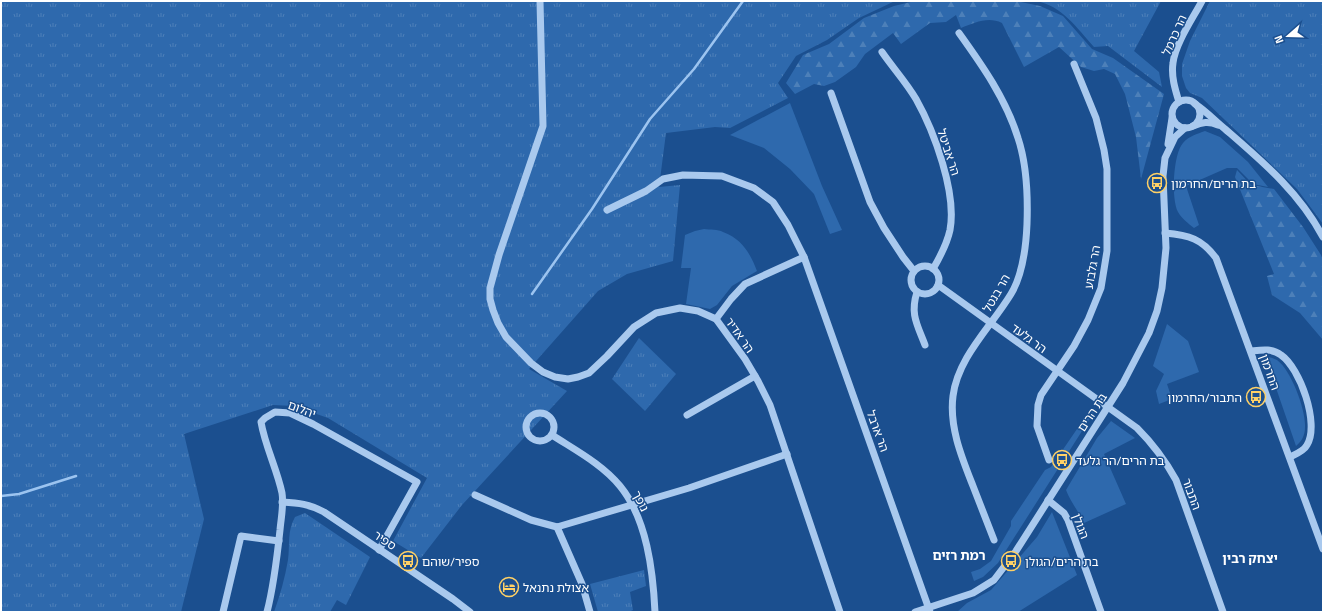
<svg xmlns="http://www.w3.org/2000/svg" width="1324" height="613" font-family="'Titillium Web','Noto Sans Hebrew',sans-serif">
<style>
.grass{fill:url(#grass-tufts)}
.forest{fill:url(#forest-firs)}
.park{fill:#2e69ad}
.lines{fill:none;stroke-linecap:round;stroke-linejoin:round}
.stream{stroke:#9cc4f0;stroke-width:2.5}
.minor{stroke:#a9c9ee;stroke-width:7}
.labels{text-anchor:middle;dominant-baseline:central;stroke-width:3;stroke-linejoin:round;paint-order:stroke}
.street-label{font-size:12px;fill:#fff;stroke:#1b4f8f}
.poi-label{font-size:12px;fill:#fff;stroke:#1b4f8f;text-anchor:start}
.neighbourhood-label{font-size:13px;font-weight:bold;fill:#fff;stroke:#1b4f8f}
</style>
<defs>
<pattern id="grass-tufts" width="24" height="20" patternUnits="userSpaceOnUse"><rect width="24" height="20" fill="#2e69ad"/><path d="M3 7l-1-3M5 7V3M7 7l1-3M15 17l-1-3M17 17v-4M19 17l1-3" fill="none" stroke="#4d80b9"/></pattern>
<pattern id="forest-firs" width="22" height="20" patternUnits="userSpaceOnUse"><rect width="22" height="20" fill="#2e69ad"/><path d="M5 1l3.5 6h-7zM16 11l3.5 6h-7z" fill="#4d80b9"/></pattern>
</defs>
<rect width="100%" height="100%" fill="#1b4f8f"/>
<g class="grass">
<polygon points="1,1 895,1 859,18 827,40 796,56 778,83 788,98 730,128 715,127 666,133 659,187 680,185 673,261 627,274 598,291 529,369 567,391 462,505 421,558 393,541 427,478 328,418 294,406 273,405 184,434 204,519 181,612 1,612"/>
<path d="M 1036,1 L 1161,1 L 1134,51 L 1159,72 L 1162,87 L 1108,46 L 1094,47 C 1078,29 1061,5 1036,1 Z"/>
<polygon points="1210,1 1323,1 1323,224 1297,189 1202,98 1190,93 1186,88 1182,76 1182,64 1190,41"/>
<polygon points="639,338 676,374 645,411 612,379"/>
<path d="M 305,513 L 370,557 L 346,605 L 337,600 L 330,612 L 274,612 C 280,595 285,578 288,560 C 290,544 287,531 295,517 Z"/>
<polygon points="644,570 646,586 630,592 633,610 629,612 598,612 590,584"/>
</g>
<g class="forest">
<path d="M 915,1 L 1016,1 L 1040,6 L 1063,16 L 1092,49 L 1113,58 L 1164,94 L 1141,179 L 1136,137 L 1125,94 L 1115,74 L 1104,69 L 1094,71 L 1081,67 L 1059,47 L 1024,67 L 1002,23 C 988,16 974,23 961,28 L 956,15 L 946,22 L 930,23 L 901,44 L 893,33 L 865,54 L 856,67 L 835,82 L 824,86 L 814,84 L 795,94 L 786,83 L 803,55 L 829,44 L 864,18 L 894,6 Z"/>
<polygon points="1237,170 1251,185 1274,189 1303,227 1321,255 1323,260 1323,340 1300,313 1272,295 1267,276 1274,274 1235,177"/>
</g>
<g class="park">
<polygon points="790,103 822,186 842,230 830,234 814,194 790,169 764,148 730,135"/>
<path d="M 1205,131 L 1220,137 L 1248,162 L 1268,187 L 1253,184 L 1237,168 L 1227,168 L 1186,186 L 1199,225 L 1194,228 C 1188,223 1182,219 1178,212 C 1171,199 1173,154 1183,143 C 1189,136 1197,134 1205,131 Z"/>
<path d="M 704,229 C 710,230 718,229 723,232 C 742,239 750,253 757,271 L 732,286 L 717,305 L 710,309 L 686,304 L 691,268 L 681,268 L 685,235 L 695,231 Z"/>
<polygon points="1167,324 1188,341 1199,372 1167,384 1172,399 1159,404 1156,391 1164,374 1153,366"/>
<path d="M 1265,356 C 1269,357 1273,358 1277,360 C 1291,370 1306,410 1305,427 C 1305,435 1302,441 1296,446 Z"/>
<polygon points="1096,409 998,563 983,577 974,581 971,572 980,569 991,561 1011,526 1011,521 1045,470 1051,467 1090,410"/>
<path d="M 1111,421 L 1135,438 L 1104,454 L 1126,504 L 1084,523 C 1079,512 1070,501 1066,490 L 1097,438 Z"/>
<polygon points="1052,512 1077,575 1018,612 957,612 967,603 991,590 1037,537"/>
</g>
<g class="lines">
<g class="stream">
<polyline points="532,294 592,209 650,119 694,69 743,1"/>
<polyline points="1,496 19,494 76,476"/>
</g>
<g class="minor">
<polyline points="540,1 543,126 499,255 490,288 490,299 493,310 498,323 506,337 531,363 543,372 555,377 568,379 578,377 589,373 607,356 634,327 656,313 680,308 698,311 716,319 745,359 758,381 770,405 840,612"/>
<path d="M 959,33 C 982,65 1006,99 1018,138 C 1027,165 1028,196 1027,224 C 1026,248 1023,274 1011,294 C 991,327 958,357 953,396 C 949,427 962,458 973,486 C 980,504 987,522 994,540"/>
<path d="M 882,52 C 893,68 906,82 916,99 C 934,131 957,193 950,230 C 947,244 940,257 933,269"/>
<polyline points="831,93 870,202 884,228 903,257 914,271"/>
<circle cx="1186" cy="114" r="14"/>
<path d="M 1179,102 C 1175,89 1171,76 1173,63 C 1175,44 1193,18 1202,1"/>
<path d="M 1195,104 C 1206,111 1215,121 1225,129 C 1263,162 1299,192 1323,237"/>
<path d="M 1193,126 C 1202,122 1209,121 1218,125"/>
<polyline points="1168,144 1172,118"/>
<polyline points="607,210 646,191 663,179 683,175 722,176 754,188 773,202 788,225 804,257 930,612"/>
<path d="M 1165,233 C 1189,235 1202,239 1216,258 L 1323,549"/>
<circle cx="925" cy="280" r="14"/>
<path d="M 938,285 L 1137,428 C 1153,444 1165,460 1176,480 L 1223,612"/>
<path d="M 917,292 C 910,314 917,324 925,345"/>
<polyline points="716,319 731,299 745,284 804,257"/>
<path d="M 1251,351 C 1261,350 1272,348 1281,355 C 1300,368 1320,424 1307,445 C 1304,451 1296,454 1290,457"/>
<circle cx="540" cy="427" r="14"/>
<polyline points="687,415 755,376"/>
<path d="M 552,435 C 575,450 602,464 620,486 C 647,519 653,571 655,612"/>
<polyline points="1049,460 1037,426 1038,405 1041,395 1074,346 1088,320 1101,288 1107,251 1107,169 1104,150 1096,118 1074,64"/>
<polyline points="475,495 531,520 557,527 689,488 787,454"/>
<polyline points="1048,500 1064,513 1068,520 1101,612"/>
<path d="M 282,502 C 299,503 309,504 324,512 L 453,599 L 470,612"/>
<polyline points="557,527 582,584 590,612"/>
<polyline points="223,612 241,536 279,541"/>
<path d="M 267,612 C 274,585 277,558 280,530 C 281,518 284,505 282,493 C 277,469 265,446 261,422 L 265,418 L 275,412 L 290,413 L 313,424 L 417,482 L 379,550"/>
<polyline points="915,612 973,593 994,580 1016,551 1123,383 1149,333 1157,311 1162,288 1166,248 1163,176 1165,158 1175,137 1185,128"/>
</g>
</g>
<defs>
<symbol id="bus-ring" viewBox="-11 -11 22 22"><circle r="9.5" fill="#1b4f8f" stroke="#ffd166" stroke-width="1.5"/><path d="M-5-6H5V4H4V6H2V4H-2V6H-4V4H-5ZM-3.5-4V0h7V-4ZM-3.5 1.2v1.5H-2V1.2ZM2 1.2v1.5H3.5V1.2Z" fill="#ffd166"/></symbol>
<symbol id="hotel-ring" viewBox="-11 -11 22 22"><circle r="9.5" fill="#1b4f8f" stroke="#ffd166" stroke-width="1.5"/><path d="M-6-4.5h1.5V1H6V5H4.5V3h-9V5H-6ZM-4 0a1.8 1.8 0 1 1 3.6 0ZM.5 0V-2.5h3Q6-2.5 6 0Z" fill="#ffd166"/></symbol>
</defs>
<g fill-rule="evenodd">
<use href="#bus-ring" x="1146" y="172" width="22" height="22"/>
<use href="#bus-ring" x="1245" y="386" width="22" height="22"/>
<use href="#bus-ring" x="1051" y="449" width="22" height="22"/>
<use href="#bus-ring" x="397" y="550" width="22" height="22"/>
<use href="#bus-ring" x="1000" y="550" width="22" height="22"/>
<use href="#hotel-ring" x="498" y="576" width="22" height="22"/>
</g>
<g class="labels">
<g class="street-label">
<text transform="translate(1174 35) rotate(-66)">הר כרמל</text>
<text transform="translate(949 152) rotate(72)">הר אביטל</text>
<text transform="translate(1092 267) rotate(-80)">הר גלבוע</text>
<text transform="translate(996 293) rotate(-60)">הר בנטל</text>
<text transform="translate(740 335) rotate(55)">הר אדיר</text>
<text transform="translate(1029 338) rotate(36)">הר גלעד</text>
<text transform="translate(1270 372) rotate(70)">החרמון</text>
<text transform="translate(302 409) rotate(20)">יהלום</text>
<text transform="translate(1092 412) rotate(-57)">בת הרים</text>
<text transform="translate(878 431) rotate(70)">הר ארבל</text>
<text transform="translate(1192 494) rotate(70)">התבור</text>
<text transform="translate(641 501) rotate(63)">נופך</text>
<text transform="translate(1081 526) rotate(69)">הגולן</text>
<text transform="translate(385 540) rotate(34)">ספיר</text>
</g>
<g class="poi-label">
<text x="1171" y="183">בת הרים/החרמון</text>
<text x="1242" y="397" text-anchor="end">התבור/החרמון</text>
<text x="1076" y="460">בת הרים/הר גלעד</text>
<text x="422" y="561">ספיר/שוהם</text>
<text x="1025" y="561">בת הרים/הגולן</text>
<text x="523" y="587">אצולת נתנאל</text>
</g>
<g class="neighbourhood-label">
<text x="959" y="555">רמת רזים</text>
<text x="1250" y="558">יצחק רבין</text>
</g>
</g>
<rect width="1324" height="613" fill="none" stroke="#ffffff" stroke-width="4"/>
<g transform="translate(1288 36) rotate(250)" stroke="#1b4f8f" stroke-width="3" paint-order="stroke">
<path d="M0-3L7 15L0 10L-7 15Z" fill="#ffffff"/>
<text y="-6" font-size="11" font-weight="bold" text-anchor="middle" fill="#ffffff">N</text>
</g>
</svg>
